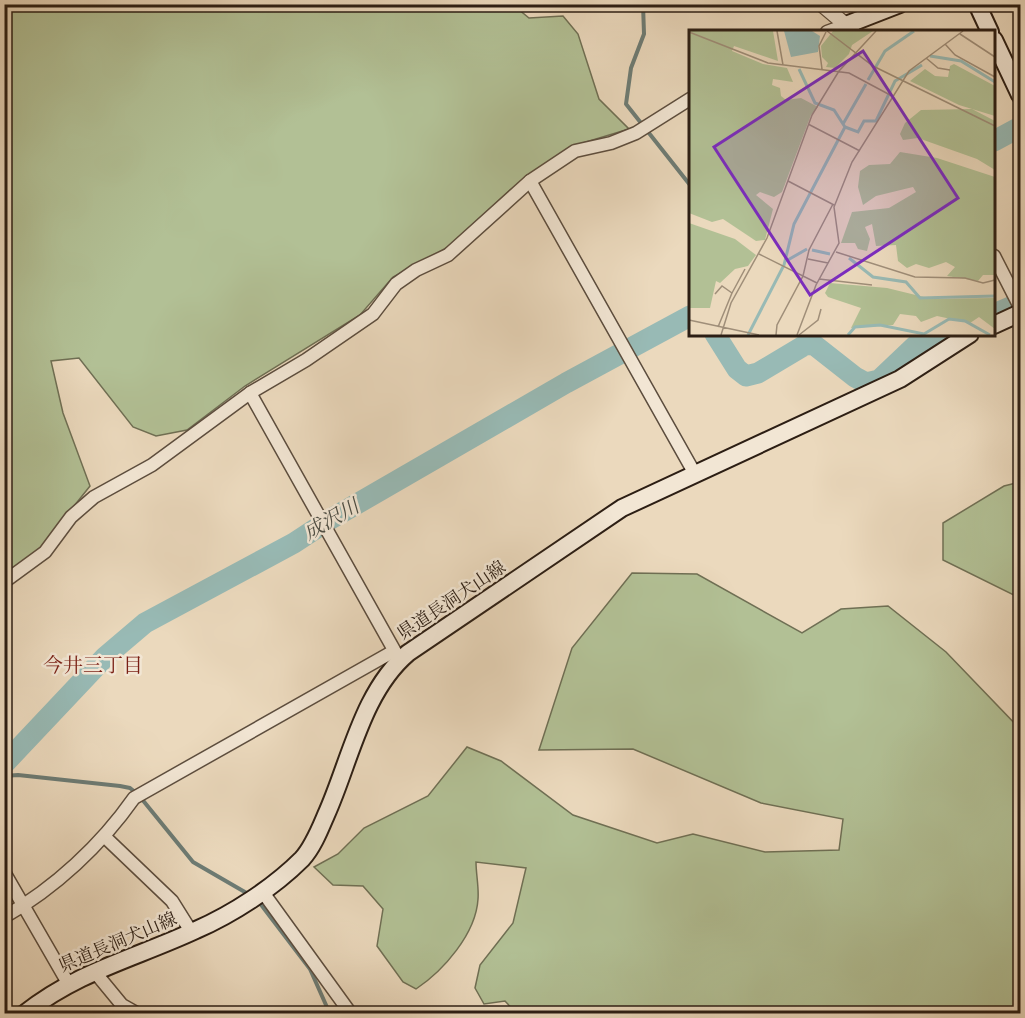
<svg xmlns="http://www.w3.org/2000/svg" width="1025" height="1018" font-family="'Old Standard TT','Noto Serif JP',serif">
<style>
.green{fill:#b2c095;stroke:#6f6f54;stroke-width:1.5}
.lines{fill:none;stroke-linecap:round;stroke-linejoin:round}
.stream{stroke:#6d7c75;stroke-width:4}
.river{stroke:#98bab5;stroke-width:21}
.minor-casing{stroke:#5c4d3e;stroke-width:15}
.tertiary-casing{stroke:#5c4d3e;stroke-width:16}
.secondary-casing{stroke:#2c1e14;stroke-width:20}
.minor{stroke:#f2e6d4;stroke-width:12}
.tertiary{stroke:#f2e6d4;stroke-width:14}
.secondary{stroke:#f2e6d4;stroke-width:16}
.labels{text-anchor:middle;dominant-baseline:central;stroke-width:5;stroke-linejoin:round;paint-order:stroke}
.street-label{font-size:18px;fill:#2c1e14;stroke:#f2e6d4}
.water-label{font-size:20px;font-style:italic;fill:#4c4d44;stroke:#f2e6d4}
.neighbourhood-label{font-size:20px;fill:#7a1f14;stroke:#f2e6d4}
.inset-river{fill:none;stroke:#98bab5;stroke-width:3}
.inset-road{fill:none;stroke:#9f8e79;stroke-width:1.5}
.view{fill:#7b2cbf;fill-opacity:0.15;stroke:#7b2cbf;stroke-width:3}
.inset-edge{fill:none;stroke:#2c1e14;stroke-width:3}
</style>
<rect width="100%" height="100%" fill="#ebd9bd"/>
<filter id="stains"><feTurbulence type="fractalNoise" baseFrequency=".00333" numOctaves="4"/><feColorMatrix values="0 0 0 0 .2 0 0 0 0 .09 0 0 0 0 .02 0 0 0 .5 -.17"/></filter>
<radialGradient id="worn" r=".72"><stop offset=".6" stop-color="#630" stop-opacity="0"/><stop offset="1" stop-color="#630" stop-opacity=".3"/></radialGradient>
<g class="green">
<polygon points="512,4 529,18 563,16 578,34 599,99 629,129 573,146 510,190 448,247 393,277 360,315 245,386 187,430 156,436 133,427 79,358 51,361 63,413 90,486 38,551 5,573 5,5"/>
<polygon points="1020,482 1020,601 1018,597 943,560 943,523 1004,486"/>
<path d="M 632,573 L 697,574 L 802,633 L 841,609 L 888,606 L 946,652 L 1020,729 L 1020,1013 L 516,1013 L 505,1001 L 484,1004 L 475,988 L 480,965 L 513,923 L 526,868 L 476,862 C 476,874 479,887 478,899 C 476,934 443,971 416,989 L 403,982 L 377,946 L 383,909 L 363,886 L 333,885 L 314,867 L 338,854 L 364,828 L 428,796 L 467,747 L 501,761 L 573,815 L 657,843 L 693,834 L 765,852 L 839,850 L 843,819 L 761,803 L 633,749 L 539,750 L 572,648 Z"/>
</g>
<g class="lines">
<g class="stream">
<polyline points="643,4 644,34 631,68 626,104 690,185"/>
<polyline points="4,776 18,775 120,786 130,788 136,793"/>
<polyline points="141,798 193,862 250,895"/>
<polyline points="259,902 310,969 330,1014"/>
</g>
<g class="river">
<polyline points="994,141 1020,127"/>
<polyline points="994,314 1020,303"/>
<polyline points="715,334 737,369 746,376 758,373 805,345 813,344 855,377 866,383 879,380 918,343 942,334"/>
<polyline points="4,764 105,657 145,623 294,543 329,520 566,383 690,316"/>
</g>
<defs>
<g id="minor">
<polyline points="827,32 846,25 854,32"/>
<polyline points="530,181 695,474"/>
<polyline points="994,256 1020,307"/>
<polyline points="250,393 398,657"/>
<polyline points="4,582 45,552 71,517 94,497 152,465 250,393 306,360 373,314 396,284 416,270 448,255 530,181 575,151 611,143 636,133 690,99"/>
<polyline points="105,837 172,901 192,933"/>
<polyline points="4,872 68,983"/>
<polyline points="262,891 351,1014"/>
<path d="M 4,917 C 55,888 101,845 134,798 L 394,651"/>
<polyline points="94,971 122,1005 138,1014"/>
</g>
<polyline id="tertiary" points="821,4 846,25"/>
<g id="secondary">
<polyline points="977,4 990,32"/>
<polyline points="846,25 900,4"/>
<polyline points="994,40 1020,95"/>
<polyline points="994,325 1020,313"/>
<path d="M 24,1014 C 78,971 136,958 196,930 C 233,914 274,887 302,859 C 313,847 320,829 326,815 C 350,762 362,692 408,653 L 622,508 L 900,379 L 970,334"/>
</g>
</defs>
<use href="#minor" class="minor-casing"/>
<use href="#tertiary" class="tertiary-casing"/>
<use href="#secondary" class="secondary-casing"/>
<use href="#minor" class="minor"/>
<use href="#tertiary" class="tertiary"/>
<use href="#secondary" class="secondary"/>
</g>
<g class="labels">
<g class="street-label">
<text transform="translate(452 601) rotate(-34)">県道長洞犬山線</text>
<text transform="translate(118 943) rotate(-23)">県道長洞犬山線</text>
</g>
<g class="water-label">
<text transform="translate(332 521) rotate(-30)">成沢川</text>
</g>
<g class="neighbourhood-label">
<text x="93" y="667">今井三丁目</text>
</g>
</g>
<g transform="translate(689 30)">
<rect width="306" height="306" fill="#ebd9bd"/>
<path d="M 0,1 L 84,1 L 89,31 L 45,16 L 43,21 L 74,34 L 98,38 L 104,52 L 84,49 L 83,55 L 91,58 L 92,66 L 97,70 L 112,68 L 129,77 L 122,85 L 93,162 L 85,167 L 71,162 L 67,165 L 84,179 L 76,210 L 67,211 L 34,189 L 23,192 L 0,183 ZM 144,1 L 184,1 L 163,15 L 160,24 L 146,38 L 137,37 L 139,33 L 133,27 L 132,16 ZM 265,34 L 306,56 L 306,86 L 270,75 L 221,51 L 236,39 L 246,46 L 259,47 L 261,36 ZM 283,79 L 306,91 L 306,140 L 288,129 L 229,108 L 214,110 L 211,104 L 216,93 L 232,80 ZM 211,122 L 248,128 L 306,147 L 306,245 L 294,245 L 289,251 L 258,246 L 266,237 L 257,232 L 240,238 L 227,234 L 218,238 L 209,231 L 207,215 L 187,216 L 183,194 L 176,197 L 181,209 L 178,221 L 169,219 L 166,213 L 152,213 L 163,182 L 200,178 L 227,162 L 224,157 L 187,166 L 174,175 L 169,157 L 171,141 L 180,135 L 201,134 ZM 0,193 L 46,209 L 67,225 L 59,236 L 46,239 L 31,253 L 27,251 L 21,278 L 0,278 ZM 141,253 L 198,258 L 243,269 L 306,268 L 306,299 L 290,287 L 281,293 L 248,286 L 232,292 L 227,286 L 211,284 L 204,295 L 162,298 L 172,278 L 139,267 L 136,263 Z" fill="#b2c095"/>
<path d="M 95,1 L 123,1 L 131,6 L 129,22 L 102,27 Z" fill="#98bab5"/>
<path class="inset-river" d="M 241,26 L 272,31 L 306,52M 110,39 L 126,73 L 145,80 L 154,94M 179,50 L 196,21 L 225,1M 154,94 L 177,54M 156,97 L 169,102 L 175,91 L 187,91 L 206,51 L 233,35M 123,220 L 141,224M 160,228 L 184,247 L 217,252 L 231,268 L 306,266M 97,231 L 118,219M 59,305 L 95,235 L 105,194 L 156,97 L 154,94M 159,305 L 166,297 L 191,295 L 235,304 L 260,289 L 276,291 L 301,305"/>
<path class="inset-road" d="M 88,1 L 94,35M 138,1 L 184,36 L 306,96M 0,2 L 79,33 L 160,43 L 203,66M 271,4 L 306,27M 256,14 L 266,25 L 306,47M 237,28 L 249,38 L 261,40M 133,39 L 130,16 L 137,2M 150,41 L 187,1M 119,94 L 171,121M 99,151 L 145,175M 147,222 L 226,247 L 276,248 L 294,253 L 306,250M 70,224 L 128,253M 119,229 L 139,233M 130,249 L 183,255M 26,264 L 33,256 L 43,263 L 56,239M 0,290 L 70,305M 29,297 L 43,263M 32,305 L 42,273 L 78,208 L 123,85 L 150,41M 87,305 L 88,295 L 114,246 L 120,220 L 144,174M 108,305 L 127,255 L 150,213 L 145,177 L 163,132 L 220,41 L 274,1M 110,305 L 129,290 L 132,279"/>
<path class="view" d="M 174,21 L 269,168 L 121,265 L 25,117 Z"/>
<rect width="306" height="306" class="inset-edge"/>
</g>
<rect width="1025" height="1018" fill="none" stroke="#ebd9bd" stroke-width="24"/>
<rect x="6" y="6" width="1013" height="1006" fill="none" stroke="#2c1e14" stroke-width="3"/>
<rect x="12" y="12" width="1001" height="994" fill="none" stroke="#2c1e14" stroke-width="1.5"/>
<rect width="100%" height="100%" filter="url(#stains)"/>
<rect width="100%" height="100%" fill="url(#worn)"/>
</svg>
